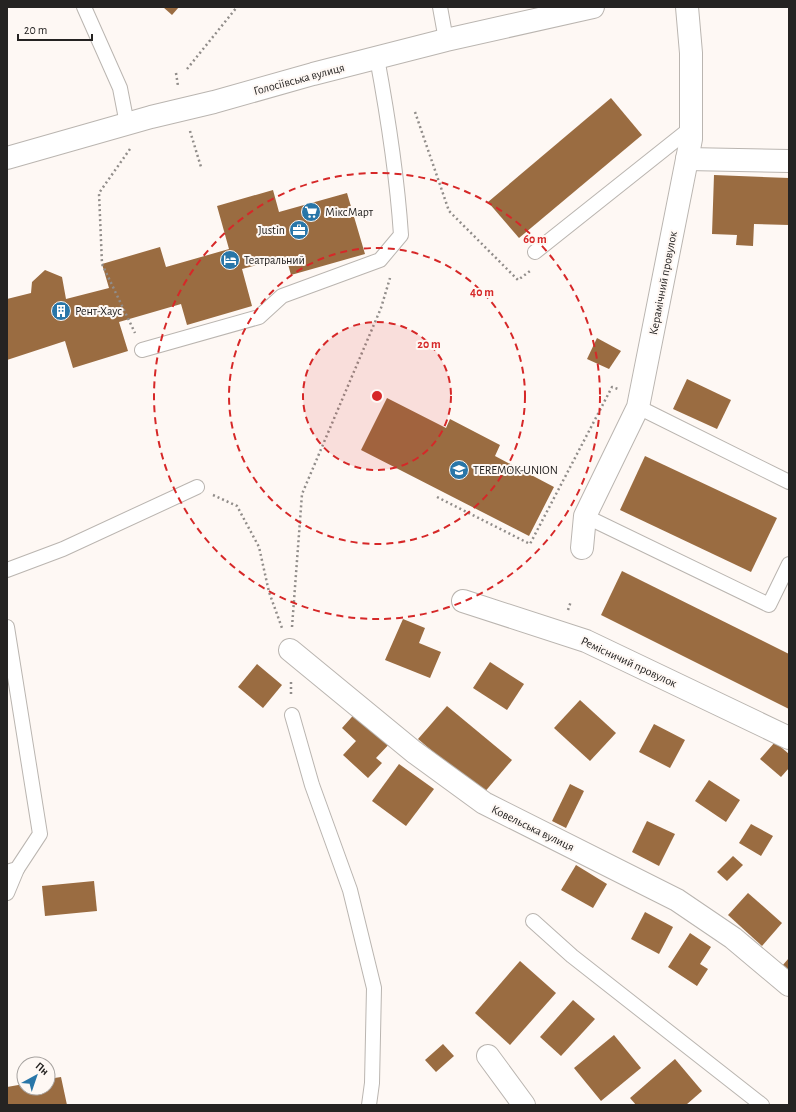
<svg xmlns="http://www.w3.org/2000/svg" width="796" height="1112" font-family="'Alegreya Sans',sans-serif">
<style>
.building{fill:#9a6c41}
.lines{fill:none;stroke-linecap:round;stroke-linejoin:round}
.lane-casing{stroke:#bab5b0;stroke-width:16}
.street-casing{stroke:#bab5b0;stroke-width:24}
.secondary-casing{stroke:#bab5b0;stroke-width:24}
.path{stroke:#918d8a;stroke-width:2.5;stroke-dasharray:2 3;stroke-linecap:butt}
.lane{stroke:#fff;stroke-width:14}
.street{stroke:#fff;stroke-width:22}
.secondary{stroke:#fff;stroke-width:22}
.ring{fill:none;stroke:#d62828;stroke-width:2;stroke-dasharray:7 5}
.labels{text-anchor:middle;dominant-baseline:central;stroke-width:4;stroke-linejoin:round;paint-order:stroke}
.street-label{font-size:12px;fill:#252322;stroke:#fef8f4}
.poi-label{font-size:12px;fill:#252322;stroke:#fef8f4;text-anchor:start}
.centre{fill:#d62828;stroke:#fef8f4;stroke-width:2}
.ring-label{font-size:12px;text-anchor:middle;font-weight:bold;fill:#d62828;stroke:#fef8f4;stroke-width:4;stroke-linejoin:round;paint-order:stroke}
</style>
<rect width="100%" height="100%" fill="#fef8f4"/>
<g class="building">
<polygon points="163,7 179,7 172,15"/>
<polygon points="611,98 642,135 519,238 488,202"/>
<polygon points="714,175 789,178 789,225 754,224 753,246 736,245 737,235 712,234"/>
<polygon points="273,190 279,212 347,193 365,254 291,275 286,257 242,269 252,306 187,325 181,304 119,322 128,351 73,368 65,341 7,360 7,299 31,293 32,282 45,270 62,277 66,299 109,288 102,264 160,247 166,267 229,249 217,206"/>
<polygon points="597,338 621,351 609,369 587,359"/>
<polygon points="687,379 731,400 717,429 673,409"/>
<polygon points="387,398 446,428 450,419 500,445 495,456 554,487 529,536 361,450"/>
<polygon points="645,456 777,518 751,572 620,510"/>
<polygon points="622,571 789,654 789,709 601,615"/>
<polygon points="403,619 425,628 419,643 441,652 430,678 385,660"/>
<polygon points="490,662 524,684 507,710 473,688"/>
<polygon points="257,664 282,685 263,708 238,687"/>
<polygon points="580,700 616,733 590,761 554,728"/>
<polygon points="447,706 512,760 483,794 418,739"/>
<polygon points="359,709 393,740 376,758 382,763 368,778 343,755 356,741 342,728"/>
<polygon points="654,724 685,740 670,768 639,752"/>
<polygon points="775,742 789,754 789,768 781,777 760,759"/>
<polygon points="399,764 434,789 406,826 372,801"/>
<polygon points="709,780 740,800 726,822 695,801"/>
<polygon points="570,784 584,791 566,828 552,821"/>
<polygon points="647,821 675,834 659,866 632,852"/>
<polygon points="751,824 773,836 761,856 739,843"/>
<polygon points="733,856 743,865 727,881 717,872"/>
<polygon points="576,865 607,884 593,908 561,890"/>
<polygon points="94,881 97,911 45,916 42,886"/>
<polygon points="748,893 782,923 762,946 728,915"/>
<polygon points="645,912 673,927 659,954 631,939"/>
<polygon points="690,933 711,947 700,964 708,969 697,986 668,967"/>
<polygon points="789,958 789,972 782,966"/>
<polygon points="520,961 556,993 510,1045 475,1013"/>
<polygon points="573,1000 595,1019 561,1056 540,1037"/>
<polygon points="614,1035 641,1068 601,1101 574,1068"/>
<polygon points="443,1044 454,1056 436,1072 425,1060"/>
<polygon points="675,1059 702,1091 686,1105 636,1105 630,1098"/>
<polygon points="61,1077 67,1105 7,1105 7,1087 24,1084 24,1088 48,1088 48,1079"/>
</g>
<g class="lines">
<defs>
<g id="lane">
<polyline points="84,7 120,88 127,124"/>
<polyline points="440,7 446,40"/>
<polyline points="535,252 691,128"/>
<path d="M 142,350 L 259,317 L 282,296 L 380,260 L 401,235 C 397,175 388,117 377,58"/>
<polyline points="638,407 789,482"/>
<polyline points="585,516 769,605 789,564"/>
<polyline points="7,570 63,549 197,487"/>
<polyline points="7,627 40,834 17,869 7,872"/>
<polyline points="292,715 312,785 350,890 374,988 372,1083 369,1105"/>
<polyline points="7,893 17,869"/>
<polyline points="533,921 572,956 762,1105"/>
</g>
<g id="street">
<polyline points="687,159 789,161"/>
<polyline points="582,548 585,516 638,407 691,139 691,53 687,7"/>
<polyline points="463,601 586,641 789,738"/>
<polyline points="290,650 414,752 484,803 677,900 733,938 789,985"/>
<polyline points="488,1056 524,1105"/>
</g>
<polyline id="secondary" points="7,158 151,117 214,102 313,74 446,40 593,7"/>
</defs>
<use href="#lane" class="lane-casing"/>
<use href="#street" class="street-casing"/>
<use href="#secondary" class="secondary-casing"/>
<g class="path">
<polyline points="187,69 237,7"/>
<polyline points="176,73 178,86"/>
<polyline points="415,112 449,211 518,280 530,271"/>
<polyline points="190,131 201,167"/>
<polyline points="130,149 99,193 102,264 135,333"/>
<polyline points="213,495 237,506 259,547 269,592 282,628"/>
<polyline points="437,497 530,544 612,387 618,389"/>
<polyline points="568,610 571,601"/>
<polyline points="292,627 302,494 381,308 390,278"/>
<polyline points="291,682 291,697"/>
</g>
<use href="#lane" class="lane"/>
<use href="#street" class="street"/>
<use href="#secondary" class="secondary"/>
</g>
<circle cx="377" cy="396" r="74" fill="#d62828" fill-opacity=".12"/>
<g class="ring">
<circle cx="377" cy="396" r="74"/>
<circle cx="377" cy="396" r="148"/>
<circle cx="377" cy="396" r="223"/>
</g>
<defs>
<symbol id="supermarket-disc" viewBox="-11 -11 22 22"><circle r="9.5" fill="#2976a8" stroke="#fef8f4"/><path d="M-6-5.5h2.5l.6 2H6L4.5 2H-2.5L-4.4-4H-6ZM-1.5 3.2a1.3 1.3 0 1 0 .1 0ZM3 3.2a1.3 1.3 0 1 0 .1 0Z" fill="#fff"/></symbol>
<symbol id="office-disc" viewBox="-11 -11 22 22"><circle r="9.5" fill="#2976a8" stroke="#fef8f4"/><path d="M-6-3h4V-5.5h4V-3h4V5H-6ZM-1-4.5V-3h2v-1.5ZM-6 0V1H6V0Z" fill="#fff"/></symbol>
<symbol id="hotel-disc" viewBox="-11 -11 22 22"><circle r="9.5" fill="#2976a8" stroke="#fef8f4"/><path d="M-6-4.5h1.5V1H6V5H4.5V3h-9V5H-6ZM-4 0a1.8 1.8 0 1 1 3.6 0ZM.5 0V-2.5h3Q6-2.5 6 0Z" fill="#fff"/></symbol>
<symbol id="building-disc" viewBox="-11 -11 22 22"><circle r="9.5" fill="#2976a8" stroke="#fef8f4"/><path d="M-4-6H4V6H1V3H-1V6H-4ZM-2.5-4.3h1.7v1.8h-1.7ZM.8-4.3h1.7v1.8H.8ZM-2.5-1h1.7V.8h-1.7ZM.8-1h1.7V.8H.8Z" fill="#fff"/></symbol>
<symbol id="school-disc" viewBox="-11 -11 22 22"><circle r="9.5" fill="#2976a8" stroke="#fef8f4"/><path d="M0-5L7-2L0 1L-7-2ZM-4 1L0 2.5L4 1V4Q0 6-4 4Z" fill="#fff"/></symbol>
</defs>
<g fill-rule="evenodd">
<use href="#supermarket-disc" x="300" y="201" width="22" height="22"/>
<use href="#office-disc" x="288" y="219" width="22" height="22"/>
<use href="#hotel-disc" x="219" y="249" width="22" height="22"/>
<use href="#building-disc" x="50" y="300" width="22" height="22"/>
<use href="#school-disc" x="448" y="459" width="22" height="22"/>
</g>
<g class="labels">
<g class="street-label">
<text transform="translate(299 79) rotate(-15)">Голосіївська вулиця</text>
<text transform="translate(663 283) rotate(-79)">Керамічний провулок</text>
<text transform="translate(629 662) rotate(25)">Ремісничий провулок</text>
<text transform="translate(533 828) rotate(26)">Ковельська вулиця</text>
</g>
<g class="poi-label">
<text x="325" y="212">МіксМарт</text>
<text x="285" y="230" text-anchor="end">Justin</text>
<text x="244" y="260">Театральний</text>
<text x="75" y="311">Рент-Хаус</text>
<text x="473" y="470">TEREMOK-UNION</text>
</g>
</g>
<circle cx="377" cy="396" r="6" class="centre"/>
<g class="ring-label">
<text x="535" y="243">60 m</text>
<text x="482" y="296">40 m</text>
<text x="429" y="348">20 m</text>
</g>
<rect width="796" height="1112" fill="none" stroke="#252322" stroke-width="16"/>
<g transform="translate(36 1076) rotate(40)"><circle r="19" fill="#fef8f4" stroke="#a7a3a0"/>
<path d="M0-3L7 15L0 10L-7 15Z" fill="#2976a8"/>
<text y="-6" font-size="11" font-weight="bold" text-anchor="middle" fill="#252322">Пн</text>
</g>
<path d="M18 34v6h74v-6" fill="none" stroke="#252322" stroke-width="2"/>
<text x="24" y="34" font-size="12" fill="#252322" stroke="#fef8f4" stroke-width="3" paint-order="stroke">20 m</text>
</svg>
